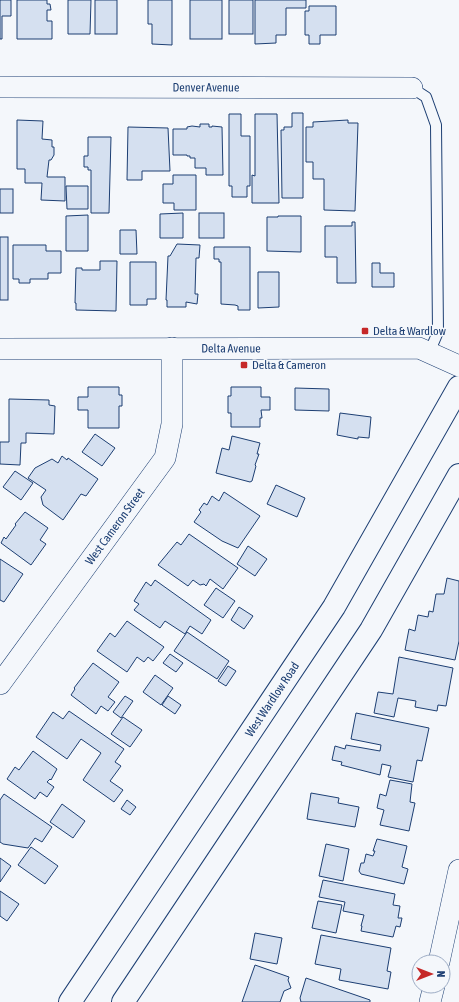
<svg xmlns="http://www.w3.org/2000/svg" width="459" height="1002" font-family="'Asap Condensed',sans-serif">
<style>
.building{fill:#d5e0f0;stroke:#1d3f73}
.lines{fill:none;stroke-linecap:round;stroke-linejoin:round}
.lane-casing{stroke:#1d3f73;stroke-width:12}
.street-casing{stroke:#1d3f73;stroke-width:22}
.secondary-casing{stroke:#1d3f73;stroke-width:24}
.lane{stroke:#f4f7fb;stroke-width:10}
.street{stroke:#f4f7fb;stroke-width:21}
.secondary{stroke:#f4f7fb;stroke-width:22}
.poi-dot{fill:#c62828;stroke:#f4f7fb;stroke-width:1.5}
.labels{text-anchor:middle;dominant-baseline:central;stroke-width:3;stroke-linejoin:round;paint-order:stroke}
.street-label{font-size:12px;fill:#1d3f73;stroke:#f4f7fb}
.poi-label{font-size:12px;fill:#1d3f73;stroke:#f4f7fb;text-anchor:start}
</style>
<rect width="100%" height="100%" fill="#f4f7fb"/>
<g class="building">
<polygon points="0,0 11,0 11,16 2,16 2,39 0,39"/>
<polygon points="17,0 47,0 47,4 50,4 51,10 47,10 47,21 52,21 52,39 17,39"/>
<polygon points="68,0 91,0 90,34 68,34"/>
<rect x="95" y="0" width="22" height="34"/>
<polygon points="148,0 172,0 172,45 152,44 152,24 148,24"/>
<rect x="190" y="0" width="32" height="39"/>
<rect x="229" y="0" width="24" height="34"/>
<polygon points="255,0 306,0 306,8 286,8 286,35 276,35 276,43 255,44"/>
<polygon points="309,6 336,6 336,35 320,35 320,44 309,44 309,35 305,35 305,11 309,11"/>
<polygon points="292,113 303,113 303,198 282,198 281,130 284,130 284,127 292,127"/>
<polygon points="229,114 241,114 241,136 250,136 250,186 247,186 247,197 232,197 232,186 229,186"/>
<polygon points="255,114 277,114 279,203 252,203 252,175 255,176"/>
<polygon points="17,120 43,121 42,139 52,140 52,147 54,147 54,155 51,160 49,160 47,177 65,177 65,201 41,200 42,183 25,183 25,169 17,169"/>
<polygon points="348,120 348,123 358,123 355,211 324,210 324,179 313,179 313,162 306,162 306,127 313,127 313,122"/>
<polygon points="200,124 209,124 209,127 212,127 212,126 222,127 223,175 206,175 206,168 195,168 195,158 190,158 190,156 187,156 187,155 173,155 173,129 187,129 187,127 192,126 200,127"/>
<polygon points="128,127 168,128 170,171 142,171 142,180 127,180"/>
<polygon points="88,137 111,137 109,213 91,213 91,170 88,170 88,167 84,167 84,156 88,156"/>
<polygon points="173,175 196,175 196,210 174,210 174,203 163,203 163,184 173,184"/>
<polygon points="66,186 88,186 88,209 67,209"/>
<rect x="0" y="189" width="13" height="24"/>
<polygon points="183,213 183,238 160,238 160,214"/>
<rect x="199" y="213" width="25" height="25"/>
<polygon points="88,215 88,251 66,251 66,216"/>
<polygon points="278,216 301,216 301,252 267,251 267,217 278,217"/>
<polygon points="352,222 355,222 356,283 337,283 337,257 325,257 325,226 352,226"/>
<polygon points="120,230 136,230 137,254 120,254"/>
<rect x="0" y="237" width="8" height="63"/>
<polygon points="177,244 200,245 199,258 196,258 195,294 198,294 197,304 186,302 186,307 167,307 167,300 166,300 168,256 170,256"/>
<polygon points="13,245 46,245 46,251 61,251 61,273 48,273 48,279 30,279 30,283 19,283 19,279 13,279"/>
<polygon points="214,247 250,247 250,310 238,310 238,306 235,305 221,304 221,262 219,262 219,259 214,259"/>
<polygon points="100,261 117,261 116,311 76,310 76,303 75,303 76,268 82,268 82,270 100,270"/>
<polygon points="130,262 156,262 156,299 147,299 147,305 130,305"/>
<polygon points="372,263 380,263 380,273 394,273 394,287 372,287"/>
<polygon points="258,272 279,272 279,307 258,308"/>
<polygon points="88,387 119,387 119,395 122,395 122,406 119,406 119,428 88,428 88,410 78,410 78,397 88,397"/>
<polygon points="231,387 261,387 261,397 270,397 270,410 261,410 262,418 260,418 260,427 231,427 231,413 228,413 228,396 231,396"/>
<polygon points="295,388 329,389 329,411 295,410"/>
<polygon points="9,399 49,400 49,405 55,406 54,434 26,433 26,443 21,443 20,465 0,464 0,442 9,442"/>
<polygon points="340,413 371,417 369,438 358,437 358,439 337,435"/>
<polygon points="95,434 115,448 102,466 82,452"/>
<polygon points="232,436 260,443 257,454 259,454 255,465 256,466 252,481 250,482 216,473 222,448 229,450"/>
<polygon points="62,456 67,460 68,458 98,479 86,496 81,494 63,520 43,505 41,497 46,490 28,478 35,468 52,459 58,463"/>
<polygon points="15,471 33,483 21,500 3,487"/>
<polygon points="276,485 305,498 297,517 267,504"/>
<polygon points="224,492 260,516 238,548 222,541 194,522 201,512 199,510 204,503 207,505 212,496 219,501"/>
<polygon points="25,512 48,528 40,540 46,544 31,565 1,543 4,537 6,539 16,525 15,524"/>
<polygon points="189,534 238,568 223,589 210,579 206,586 204,584 200,585 193,580 188,586 158,565 177,542 181,545"/>
<polygon points="248,546 267,559 255,576 237,564"/>
<polygon points="0,559 23,574 4,602 0,600"/>
<polygon points="447,578 459,581 459,641 455,660 405,650 409,629 415,631 418,615 428,617 429,611 433,612 436,594 444,594"/>
<polygon points="155,580 211,620 202,634 190,626 185,634 165,621 160,628 134,610 139,604 134,601 146,582 151,586"/>
<polygon points="216,588 235,601 223,618 204,605"/>
<polygon points="239,607 253,616 244,629 231,620"/>
<polygon points="127,621 164,647 153,661 148,657 144,662 137,657 127,672 97,651 110,633 115,637"/>
<polygon points="187,632 229,661 217,679 174,651"/>
<polygon points="170,654 183,663 176,672 163,663"/>
<polygon points="399,657 453,668 446,706 438,705 437,711 415,707 416,701 398,698 394,717 374,713 378,692 393,694"/>
<polygon points="93,663 119,682 108,697 115,702 108,711 101,706 96,714 71,695 75,689 74,688"/>
<polygon points="228,666 236,671 226,686 218,681"/>
<polygon points="155,675 173,688 161,705 143,692"/>
<polygon points="125,696 133,701 121,718 113,712"/>
<polygon points="168,696 181,705 175,714 162,705"/>
<polygon points="69,711 124,749 115,762 121,766 110,781 123,790 114,802 83,780 101,753 81,739 67,759 36,737 53,712 63,719"/>
<polygon points="356,713 429,728 422,761 417,760 413,782 388,777 391,766 382,764 380,775 341,765 342,762 332,760 335,746 345,749 346,745 380,751 381,745 351,739"/>
<polygon points="123,717 142,730 130,747 111,734"/>
<polygon points="33,751 57,769 51,780 50,779 47,782 54,787 47,797 40,792 35,799 7,779 15,767 19,770"/>
<polygon points="390,780 412,784 410,802 415,803 409,831 380,825 384,810 377,808 380,794 386,796"/>
<polygon points="311,793 339,798 338,803 359,807 355,827 307,819"/>
<polygon points="4,794 52,827 42,842 35,838 28,848 3,844 0,842 0,800"/>
<polygon points="127,800 136,807 130,815 121,809"/>
<polygon points="62,804 85,821 73,838 50,822"/>
<polygon points="377,839 407,846 402,867 408,869 404,884 361,874 359,871 361,863 364,863 366,854 373,856 375,851 373,851"/>
<polygon points="326,844 349,849 343,881 319,876"/>
<polygon points="31,847 58,866 45,884 18,865"/>
<polygon points="0,858 11,866 0,882"/>
<polygon points="323,880 395,894 393,905 400,906 398,918 402,918 400,927 396,926 393,937 361,931 362,926 361,926 364,915 343,911 345,902 319,897"/>
<polygon points="0,891 19,904 7,921 0,916"/>
<polygon points="318,901 342,905 336,933 312,928"/>
<polygon points="255,933 282,938 277,964 250,959"/>
<polygon points="321,935 391,948 387,971 391,972 388,989 339,980 341,969 315,964"/>
<polygon points="255,965 289,977 288,980 291,988 284,991 280,1002 242,1002"/>
<polygon points="306,978 370,1000 370,1002 301,1002 300,998"/>
</g>
<g class="lines">
<defs>
<polyline id="lane" points="412,88 426,97 436,125 438,332 429,353"/>
<g id="street">
<path id="s1" d="M 0,87 L 412,88"/>
<path id="s2" d="M 0,349 L 419,348 L 459,366"/>
<path id="s3" d="M 0,684 L 165,458 L 172,424 L 172,348"/>
<polyline points="439,962 459,870"/>
<polyline points="430,1002 434,986"/>
</g>
<g id="secondary">
<path id="s4" d="M 70,1002 L 334,607 L 459,387"/>
<polyline points="123,1002 371,630 459,475"/>
</g>
</defs>
<use href="#lane" class="lane-casing"/>
<use href="#street" class="street-casing"/>
<use href="#secondary" class="secondary-casing"/>
<use href="#lane" class="lane"/>
<use href="#street" class="street"/>
<use href="#secondary" class="secondary"/>
</g>
<g class="poi-dot">
<rect x="361" y="327" width="8" height="8" rx="2"/>
<rect x="240" y="361" width="8" height="8" rx="2"/>
</g>
<g class="labels">
<g class="street-label">
<text stroke="none"><textPath href="#s1" startOffset="206">Denver Avenue</textPath></text>
<text stroke="none"><textPath href="#s2" startOffset="231">Delta Avenue</textPath></text>
<text stroke="none"><textPath href="#s3" startOffset="195">West Cameron Street</textPath></text>
<text stroke="none"><textPath href="#s4" startOffset="364">West Wardlow Road</textPath></text>
</g>
<g class="poi-label">
<text x="373" y="331">Delta &amp; Wardlow</text>
<text x="252" y="365">Delta &amp; Cameron</text>
</g>
</g>
<g transform="translate(431 974) rotate(90)"><circle r="19" fill="#f4f7fb" stroke="#9eadc5"/>
<path d="M0-3L7 15L0 10L-7 15Z" fill="#c62828"/>
<text y="-6" font-size="11" font-weight="bold" text-anchor="middle" fill="#1d3f73">N</text>
</g>
</svg>
